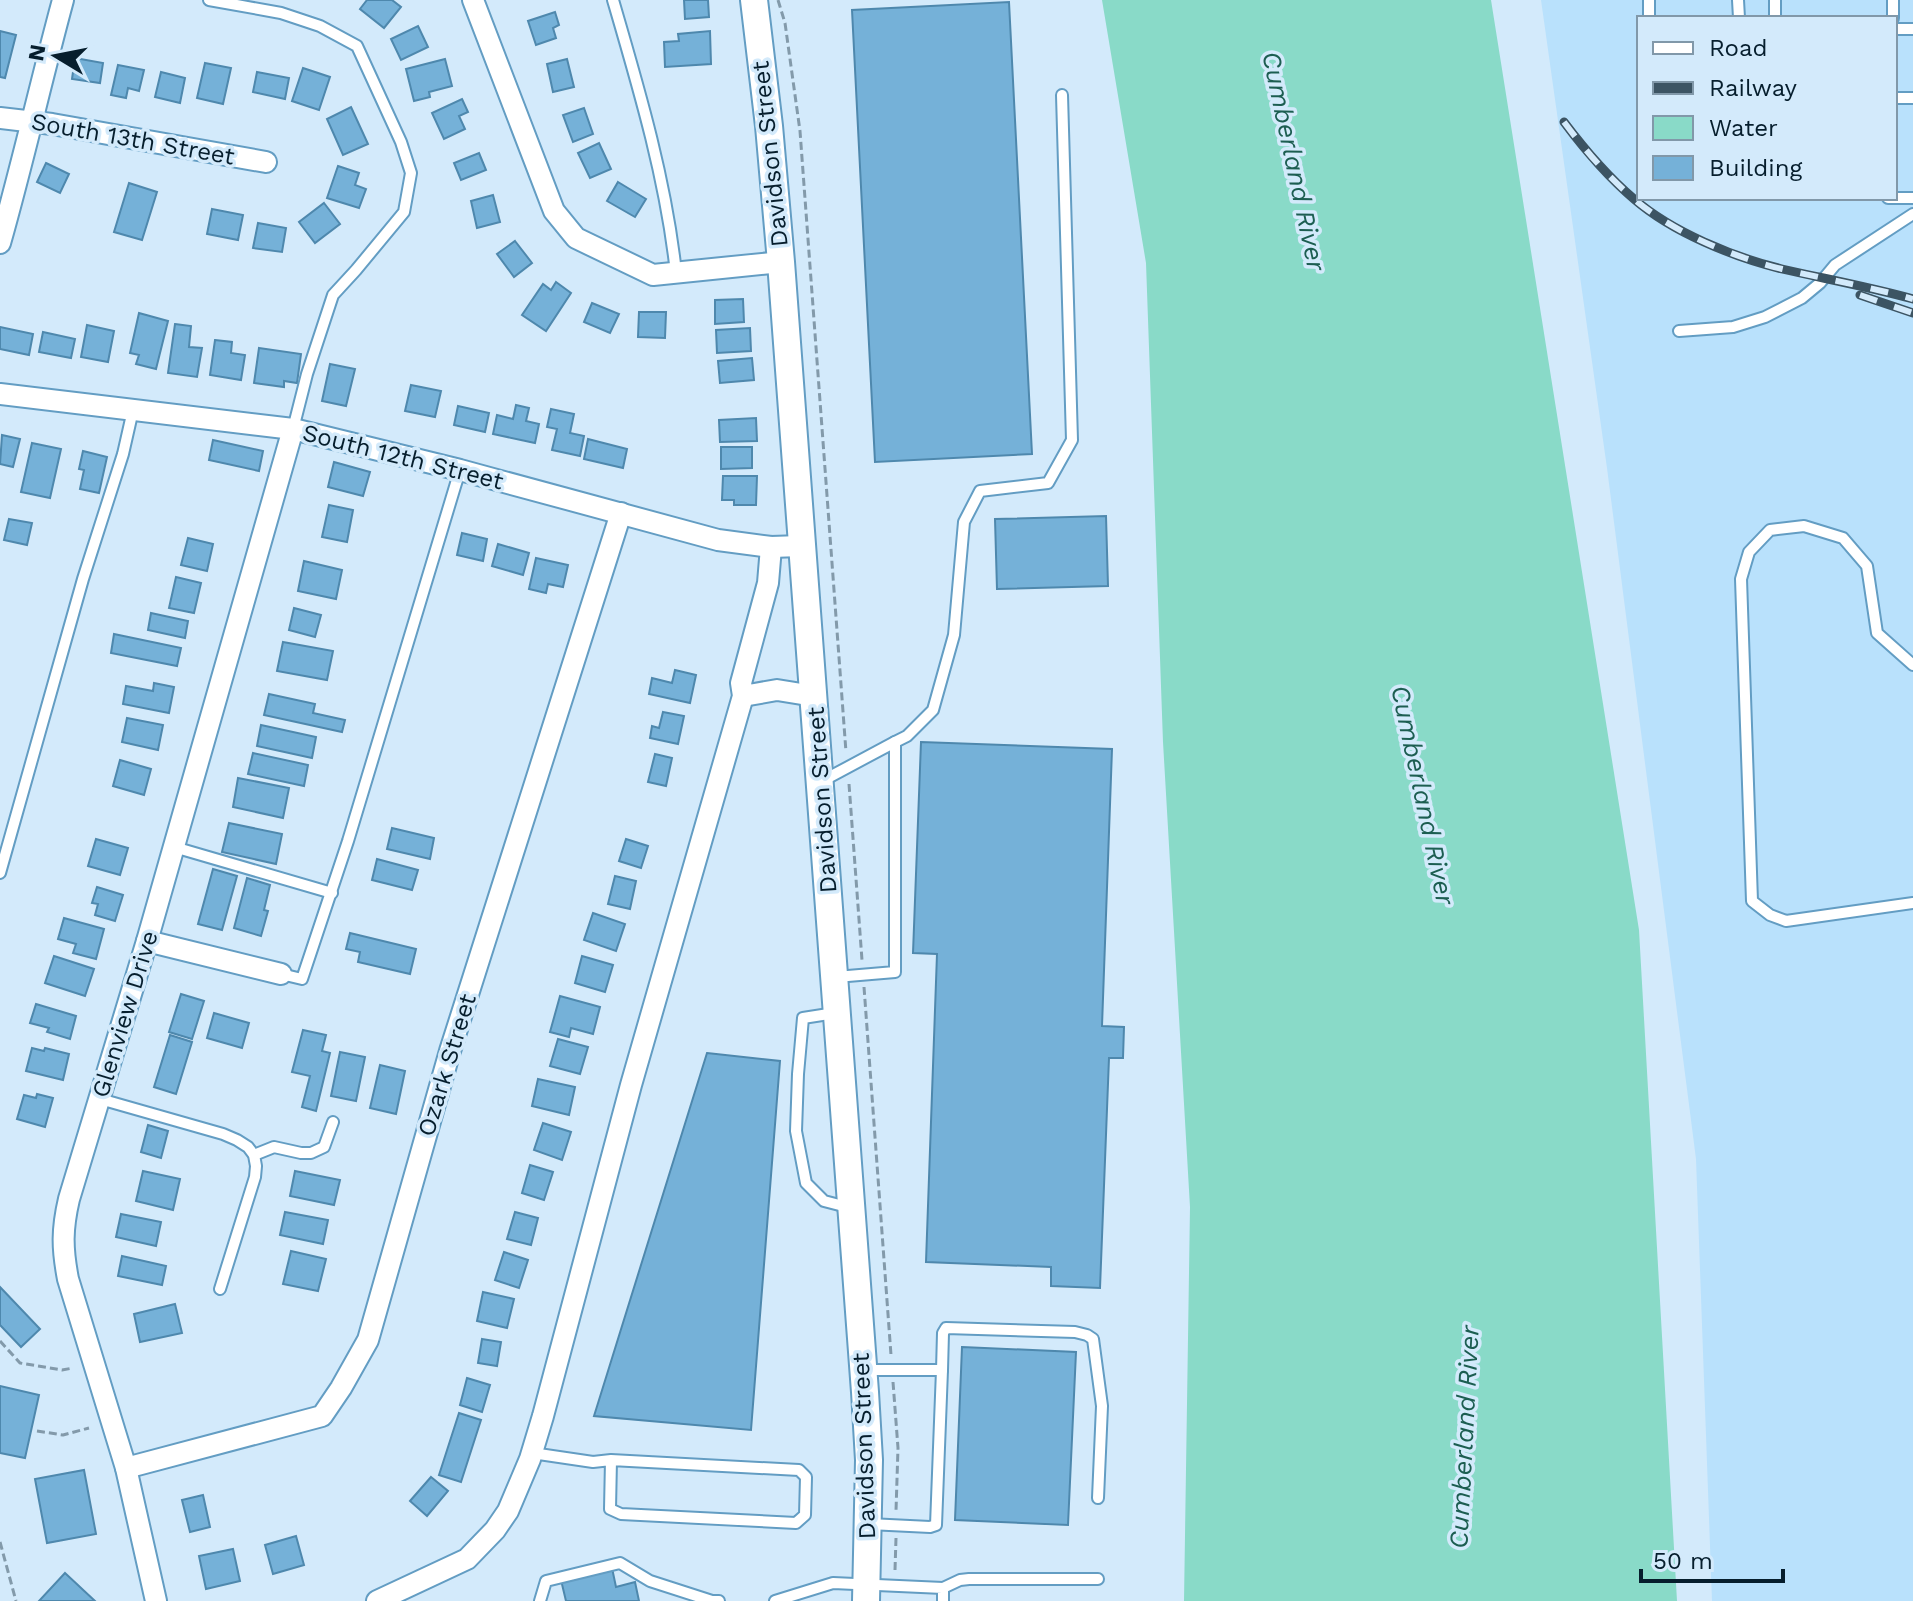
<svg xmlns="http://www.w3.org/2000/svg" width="1913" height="1601" font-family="'Work Sans',sans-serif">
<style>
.built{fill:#b9e1fc;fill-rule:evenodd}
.water{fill:#89dac8}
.building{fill:#75b1d8;stroke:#4e88ad;stroke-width:2}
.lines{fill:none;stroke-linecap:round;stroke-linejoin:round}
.service-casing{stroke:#639dc3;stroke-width:14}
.minor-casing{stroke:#639dc3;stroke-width:24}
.tertiary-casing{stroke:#639dc3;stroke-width:30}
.path{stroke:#839aaa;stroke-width:3;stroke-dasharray:8 4;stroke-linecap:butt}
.service{stroke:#fff;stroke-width:10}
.minor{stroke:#fff;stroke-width:20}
.tertiary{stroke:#fff;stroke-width:26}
.rail-casing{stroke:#3c5463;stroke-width:9}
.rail{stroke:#d3eafb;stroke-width:6;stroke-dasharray:18;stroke-linecap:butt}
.labels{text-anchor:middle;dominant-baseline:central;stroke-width:7;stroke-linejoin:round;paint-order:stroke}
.street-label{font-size:24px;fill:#061e2d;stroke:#d3eafb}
.water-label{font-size:26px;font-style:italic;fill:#1c5e51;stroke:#d3eafb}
</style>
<rect width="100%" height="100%" fill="#d3eafb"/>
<path class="built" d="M 1541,0 L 1913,0 L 1913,1601 L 1712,1601 L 1696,1159 L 1607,468 ZM 1639,18 L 1895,18 L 1895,198 L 1639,198 Z"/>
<polygon class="water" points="1102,0 1491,0 1639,930 1677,1601 1184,1601 1190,1207 1163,742 1146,263"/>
<g class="building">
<polygon points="367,0 392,0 401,7 384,28 360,9"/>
<polygon points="684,0 708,0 709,17 685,19"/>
<polygon points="1009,2 1032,454 875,462 852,10"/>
<polygon points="555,12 559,25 553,28 556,38 536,45 528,21"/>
<polygon points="418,26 428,47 401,60 391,39"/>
<polygon points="0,31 16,35 5,78 0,77"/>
<polygon points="710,31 711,64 665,67 664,42 679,41 678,34"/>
<polygon points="75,58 103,63 100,83 72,79"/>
<polygon points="445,59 452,86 429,92 430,97 414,101 406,69"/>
<polygon points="567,59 574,87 553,92 547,64"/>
<polygon points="205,63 231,68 223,104 197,98"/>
<polygon points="118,65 144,70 139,91 128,88 126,98 111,95"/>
<polygon points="303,68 330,77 319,110 292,101"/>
<polygon points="161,72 185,78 180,103 155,97"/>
<polygon points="257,72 289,78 285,99 253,92"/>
<polygon points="462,99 468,112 459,116 465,129 444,139 432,113"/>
<polygon points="351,107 368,144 343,155 327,119"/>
<polygon points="584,108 593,134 573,142 563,115"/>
<polygon points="599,143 611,169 590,178 578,153"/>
<polygon points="479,153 486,170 461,180 454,163"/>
<polygon points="46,163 69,174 60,193 37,182"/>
<polygon points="338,166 359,173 355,185 366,189 359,208 327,198"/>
<polygon points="618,182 646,199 635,217 607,201"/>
<polygon points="129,183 157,192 142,240 114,232"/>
<polygon points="493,195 500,222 477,228 471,201"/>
<polygon points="324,203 340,224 315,243 299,222"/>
<polygon points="212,209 243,215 238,240 207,234"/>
<polygon points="258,223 286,228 282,252 253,248"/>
<polygon points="515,241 532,263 514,277 497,254"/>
<polygon points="556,282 571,293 546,331 522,315 543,284 551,290"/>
<polygon points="743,299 744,322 715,324 715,300"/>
<polygon points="592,303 619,314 610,333 584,322"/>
<polygon points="639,312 666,312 665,338 638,337"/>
<polygon points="139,313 168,321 156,369 136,364 139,355 130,353"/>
<polygon points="175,324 191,326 189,347 202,348 197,377 168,373"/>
<polygon points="87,325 114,331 108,362 81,357"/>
<polygon points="0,327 33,334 29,355 0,349"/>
<polygon points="750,328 751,351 717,353 716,330"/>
<polygon points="43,332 75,339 71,358 39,352"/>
<polygon points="215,340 232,342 231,353 245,355 241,380 210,375"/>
<polygon points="259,348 301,354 297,383 284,381 284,387 254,383"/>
<polygon points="752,358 754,380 720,383 718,361"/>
<polygon points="330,364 355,369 346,406 322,401"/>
<polygon points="411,385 441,391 435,417 405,411"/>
<polygon points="516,405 529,408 526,421 539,424 535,443 493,434 497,415 513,419"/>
<polygon points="458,406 489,413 485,432 454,425"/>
<polygon points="551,409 574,414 570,433 584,436 580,456 552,450 557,429 547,427"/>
<polygon points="756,418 757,441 720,442 719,420"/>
<polygon points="2,435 20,439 13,467 0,464"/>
<polygon points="588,439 627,449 623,468 584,459"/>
<polygon points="213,440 263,451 259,471 209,460"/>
<polygon points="32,443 61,449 50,498 21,492"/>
<polygon points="721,447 752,447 752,468 721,469"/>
<polygon points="83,451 107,457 99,493 80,489 84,470 79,469"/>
<polygon points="334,462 370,472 363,496 328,487"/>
<polygon points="723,476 757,476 756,505 734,505 734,500 722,500"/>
<polygon points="329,505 353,510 347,542 322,537"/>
<polygon points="1106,516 1108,586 997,589 995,519"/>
<polygon points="9,519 32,523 27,545 4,540"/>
<polygon points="462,533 487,539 483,561 457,555"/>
<polygon points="188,538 213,544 207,571 181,565"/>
<polygon points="498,544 529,553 523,575 492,566"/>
<polygon points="536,558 568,565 563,587 548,584 546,593 529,589"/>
<polygon points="304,561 342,570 336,599 298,591"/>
<polygon points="176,577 201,583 194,613 169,608"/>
<polygon points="294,608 321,615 315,637 289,630"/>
<polygon points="151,613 188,621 185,638 148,630"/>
<polygon points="114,634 181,648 177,666 111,653"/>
<polygon points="283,642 333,651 327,680 277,671"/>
<polygon points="675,670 696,675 690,703 649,694 652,678 672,683"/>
<polygon points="154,683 174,687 169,713 123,704 126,686 153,691"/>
<polygon points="269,694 315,704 313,713 345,720 342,732 264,715"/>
<polygon points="663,712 684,716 678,744 650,738 652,726 659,728"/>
<polygon points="127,718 163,725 158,750 122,742"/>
<polygon points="261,725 316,737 312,758 257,746"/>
<polygon points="921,742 1112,749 1102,1026 1124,1027 1123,1058 1109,1058 1100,1288 1051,1286 1051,1267 926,1262 937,954 913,953"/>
<polygon points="253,753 308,765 304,786 248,774"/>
<polygon points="655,754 672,758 666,786 648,782"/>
<polygon points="120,760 151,769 144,795 113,786"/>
<polygon points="238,778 289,788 283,818 233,807"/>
<polygon points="229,823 282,834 276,864 222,852"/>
<polygon points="392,828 434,838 430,859 387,849"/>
<polygon points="96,839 128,848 120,875 88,866"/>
<polygon points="626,839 648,846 641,868 619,861"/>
<polygon points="377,859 418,870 412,890 372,880"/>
<polygon points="213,869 237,876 222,930 198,924"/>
<polygon points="615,876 636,881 630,909 608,904"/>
<polygon points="247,878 270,885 264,910 268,911 261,936 234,928"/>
<polygon points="97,887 123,895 115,921 95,915 98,904 92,903"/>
<polygon points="593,913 625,924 616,951 584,940"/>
<polygon points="64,918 104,929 96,959 73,953 76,944 58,939"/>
<polygon points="350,933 416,949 410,974 358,962 360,952 346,949"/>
<polygon points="54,956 94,969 85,996 45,983"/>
<polygon points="582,956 613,965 605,992 575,983"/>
<polygon points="181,994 204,1001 192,1039 169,1032"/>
<polygon points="560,996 600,1007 593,1034 571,1028 569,1037 550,1032"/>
<polygon points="36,1004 76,1016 70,1039 47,1032 49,1028 30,1023"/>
<polygon points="214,1013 249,1023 242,1048 207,1038"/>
<polygon points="303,1030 326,1035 322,1051 330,1053 316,1111 302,1107 310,1076 292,1072"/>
<polygon points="170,1035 192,1042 176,1094 154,1087"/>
<polygon points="558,1039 588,1047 580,1074 550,1066"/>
<polygon points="32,1048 44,1051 45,1048 69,1054 63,1080 26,1071"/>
<polygon points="340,1052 365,1057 356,1101 331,1096"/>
<polygon points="707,1053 780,1061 751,1430 594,1416"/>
<polygon points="380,1065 405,1071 396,1114 370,1108"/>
<polygon points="538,1079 575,1087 569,1115 532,1106"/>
<polygon points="37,1094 53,1098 45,1127 17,1119 24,1095 36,1098"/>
<polygon points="543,1123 571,1132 562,1160 534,1150"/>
<polygon points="148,1125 168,1131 161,1158 141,1152"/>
<polygon points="530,1165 553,1172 544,1200 522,1193"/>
<polygon points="143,1171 180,1179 173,1210 136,1201"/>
<polygon points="295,1171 340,1180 334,1205 290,1196"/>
<polygon points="285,1212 328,1220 323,1244 280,1235"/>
<polygon points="515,1212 538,1218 531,1245 507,1239"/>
<polygon points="121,1214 161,1222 156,1246 116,1237"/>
<polygon points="291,1251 326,1259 318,1291 283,1284"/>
<polygon points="504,1252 528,1260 519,1288 495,1280"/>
<polygon points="122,1256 166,1266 162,1285 118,1276"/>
<polygon points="0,1287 40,1329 21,1347 0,1325"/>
<polygon points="483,1292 514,1299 507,1328 477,1321"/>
<polygon points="175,1304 182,1333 140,1342 134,1314"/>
<polygon points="482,1339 501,1342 497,1366 478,1363"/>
<polygon points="962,1347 1076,1352 1068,1525 955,1520"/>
<polygon points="467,1378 490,1385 482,1412 460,1405"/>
<polygon points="0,1386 39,1395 25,1458 0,1453"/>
<polygon points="459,1413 481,1420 461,1482 439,1475"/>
<polygon points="84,1470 96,1534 47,1543 35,1479"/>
<polygon points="431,1477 448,1491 427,1516 410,1501"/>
<polygon points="203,1495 210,1527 190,1532 182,1500"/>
<polygon points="296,1536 304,1565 273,1574 265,1545"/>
<polygon points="233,1549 240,1581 206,1589 199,1556"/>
<polygon points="612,1568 616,1587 635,1582 639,1601 566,1601 561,1580"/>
<polygon points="65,1573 95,1601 39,1601"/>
</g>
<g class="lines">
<defs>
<g id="service">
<polyline points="209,0 281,13 320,26 357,46 401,142 411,173 404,212 356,270 333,295 307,374 293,429"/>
<path d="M 613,0 C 639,89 666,180 676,273"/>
<polyline points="1649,0 1649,18"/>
<polyline points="1738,0 1739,18"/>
<polyline points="1893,0 1893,18"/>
<polyline points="1775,18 1775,0"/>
<polyline points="1895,29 1913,29"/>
<polyline points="1895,98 1913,98"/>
<polyline points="1888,198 1913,198"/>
<polyline points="1679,331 1733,327 1765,317 1802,298 1820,283 1835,265 1913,214"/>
<polyline points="1913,665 1877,633 1867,566 1843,538 1804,526 1770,530 1749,552 1741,579 1752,901 1770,915 1786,921 1913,903"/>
<polyline points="822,781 895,742"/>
<polyline points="174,847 332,893"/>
<polyline points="0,873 83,579 123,454 133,410"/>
<polyline points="281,974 302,979 348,841 460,470"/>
<polyline points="836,977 895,972 895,742 907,736 933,710 954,635 964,522 980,491 1048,483 1072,440 1062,95"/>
<polyline points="835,1013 803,1018 798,1074 796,1131 806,1183 824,1201 851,1208"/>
<polyline points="100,1099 223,1134 237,1140 248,1147 254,1155 256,1166 255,1177 220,1289"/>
<polyline points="254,1155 274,1147 301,1153 311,1153 324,1147 333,1122"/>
<polyline points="866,1370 942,1370 936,1525 930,1527 869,1524"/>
<polyline points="942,1370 943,1333 946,1328 1075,1332 1087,1335 1093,1339 1102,1406 1098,1498"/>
<polyline points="532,1453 593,1462 611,1460 799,1470 806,1477 805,1515 796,1523 621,1514 610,1509 611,1460"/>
<polyline points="943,1588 960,1580 969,1579 1098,1579"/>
<polyline points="540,1601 546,1581 620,1563 650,1581 712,1601 719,1601"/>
<polyline points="775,1601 833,1583 943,1588 943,1601"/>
</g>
<g id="minor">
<polyline points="473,0 554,211 576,238 653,275 781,262"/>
<polyline points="0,118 52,124 266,162"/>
<path d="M 0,243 C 23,162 41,81 63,0"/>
<polyline points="0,394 293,429 460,470 718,540 771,547 801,546"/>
<polyline points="743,696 777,690 814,696"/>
<polyline points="147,941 281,974"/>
<polyline points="126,1468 322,1416 341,1388 368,1340 450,1051 621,513"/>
<path d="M 156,1601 L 126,1468 L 68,1279 C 62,1248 62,1229 69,1199 L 147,941 L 293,429"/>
<polyline points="377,1601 467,1559 495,1530 508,1511 530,1459 543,1416 631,1085 743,696 741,683 768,583 771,547"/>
</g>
<polyline id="tertiary" points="754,0 769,126 781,262 865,1392 869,1460 866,1601"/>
</defs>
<use href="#service" class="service-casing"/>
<use href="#minor" class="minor-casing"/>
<use href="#tertiary" class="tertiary-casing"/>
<g class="path">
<polyline points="778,0 785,23 800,131 846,752"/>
<polyline points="849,784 862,960"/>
<polyline points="864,987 891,1355"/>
<polyline points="0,1341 20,1363 62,1370 73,1368"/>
<polyline points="893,1382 898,1448 896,1511"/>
<polyline points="37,1431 63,1435 89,1428"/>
<polyline points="0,1542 16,1601"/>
<polyline points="895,1570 896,1538"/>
</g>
<use href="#service" class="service"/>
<use href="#minor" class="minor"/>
<use href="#tertiary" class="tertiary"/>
<defs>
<g id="rail">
<path d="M 1564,122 C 1585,150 1607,176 1634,199 C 1672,232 1733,257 1782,269 C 1826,279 1870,287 1913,299"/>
<polyline points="1860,295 1913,313"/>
</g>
</defs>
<use href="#rail" class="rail-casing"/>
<use href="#rail" class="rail"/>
</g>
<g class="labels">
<g class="street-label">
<text transform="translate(133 139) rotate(10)">South 13th Street</text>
<text transform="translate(770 154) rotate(-96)">Davidson Street</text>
<text transform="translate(403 457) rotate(14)">South 12th Street</text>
<text transform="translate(822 800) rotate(-94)">Davidson Street</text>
<text transform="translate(125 1014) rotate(-73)">Glenview Drive</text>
<text transform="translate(447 1065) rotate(-73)">Ozark Street</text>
<text transform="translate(864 1446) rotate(-92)">Davidson Street</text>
</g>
<g class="water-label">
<text transform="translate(1294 161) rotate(78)">Cumberland River</text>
<text transform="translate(1423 795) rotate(78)">Cumberland River</text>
<text transform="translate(1464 1437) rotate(-87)">Cumberland River</text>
</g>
</g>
<rect x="1637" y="16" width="260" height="184" fill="#d3eafb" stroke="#8198a9" stroke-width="2"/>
<rect x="1653" y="42" width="40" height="12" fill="#ffffff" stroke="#8198a9" stroke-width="2"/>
<text x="1709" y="56" font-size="24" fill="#061e2d">Road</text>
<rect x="1653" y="82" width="40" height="12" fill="#3c5463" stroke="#8198a9" stroke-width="2"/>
<text x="1709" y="96" font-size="24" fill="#061e2d">Railway</text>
<rect x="1653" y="116" width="40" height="24" fill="#89dac8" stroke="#8198a9" stroke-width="2"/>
<text x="1709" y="136" font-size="24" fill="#061e2d">Water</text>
<rect x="1653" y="156" width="40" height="24" fill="#75b1d8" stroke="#8198a9" stroke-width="2"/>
<text x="1709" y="176" font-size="24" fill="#061e2d">Building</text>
<g transform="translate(56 56) rotate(280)" stroke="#d3eafb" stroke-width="6" paint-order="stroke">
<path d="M0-6L14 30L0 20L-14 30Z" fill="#061e2d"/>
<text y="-12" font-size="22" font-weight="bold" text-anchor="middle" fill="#061e2d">N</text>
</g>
<path d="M1641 1569v12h142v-12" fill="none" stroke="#061e2d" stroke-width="4"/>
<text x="1653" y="1569" font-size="24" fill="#061e2d" stroke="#d3eafb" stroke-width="6" paint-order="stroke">50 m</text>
</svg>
